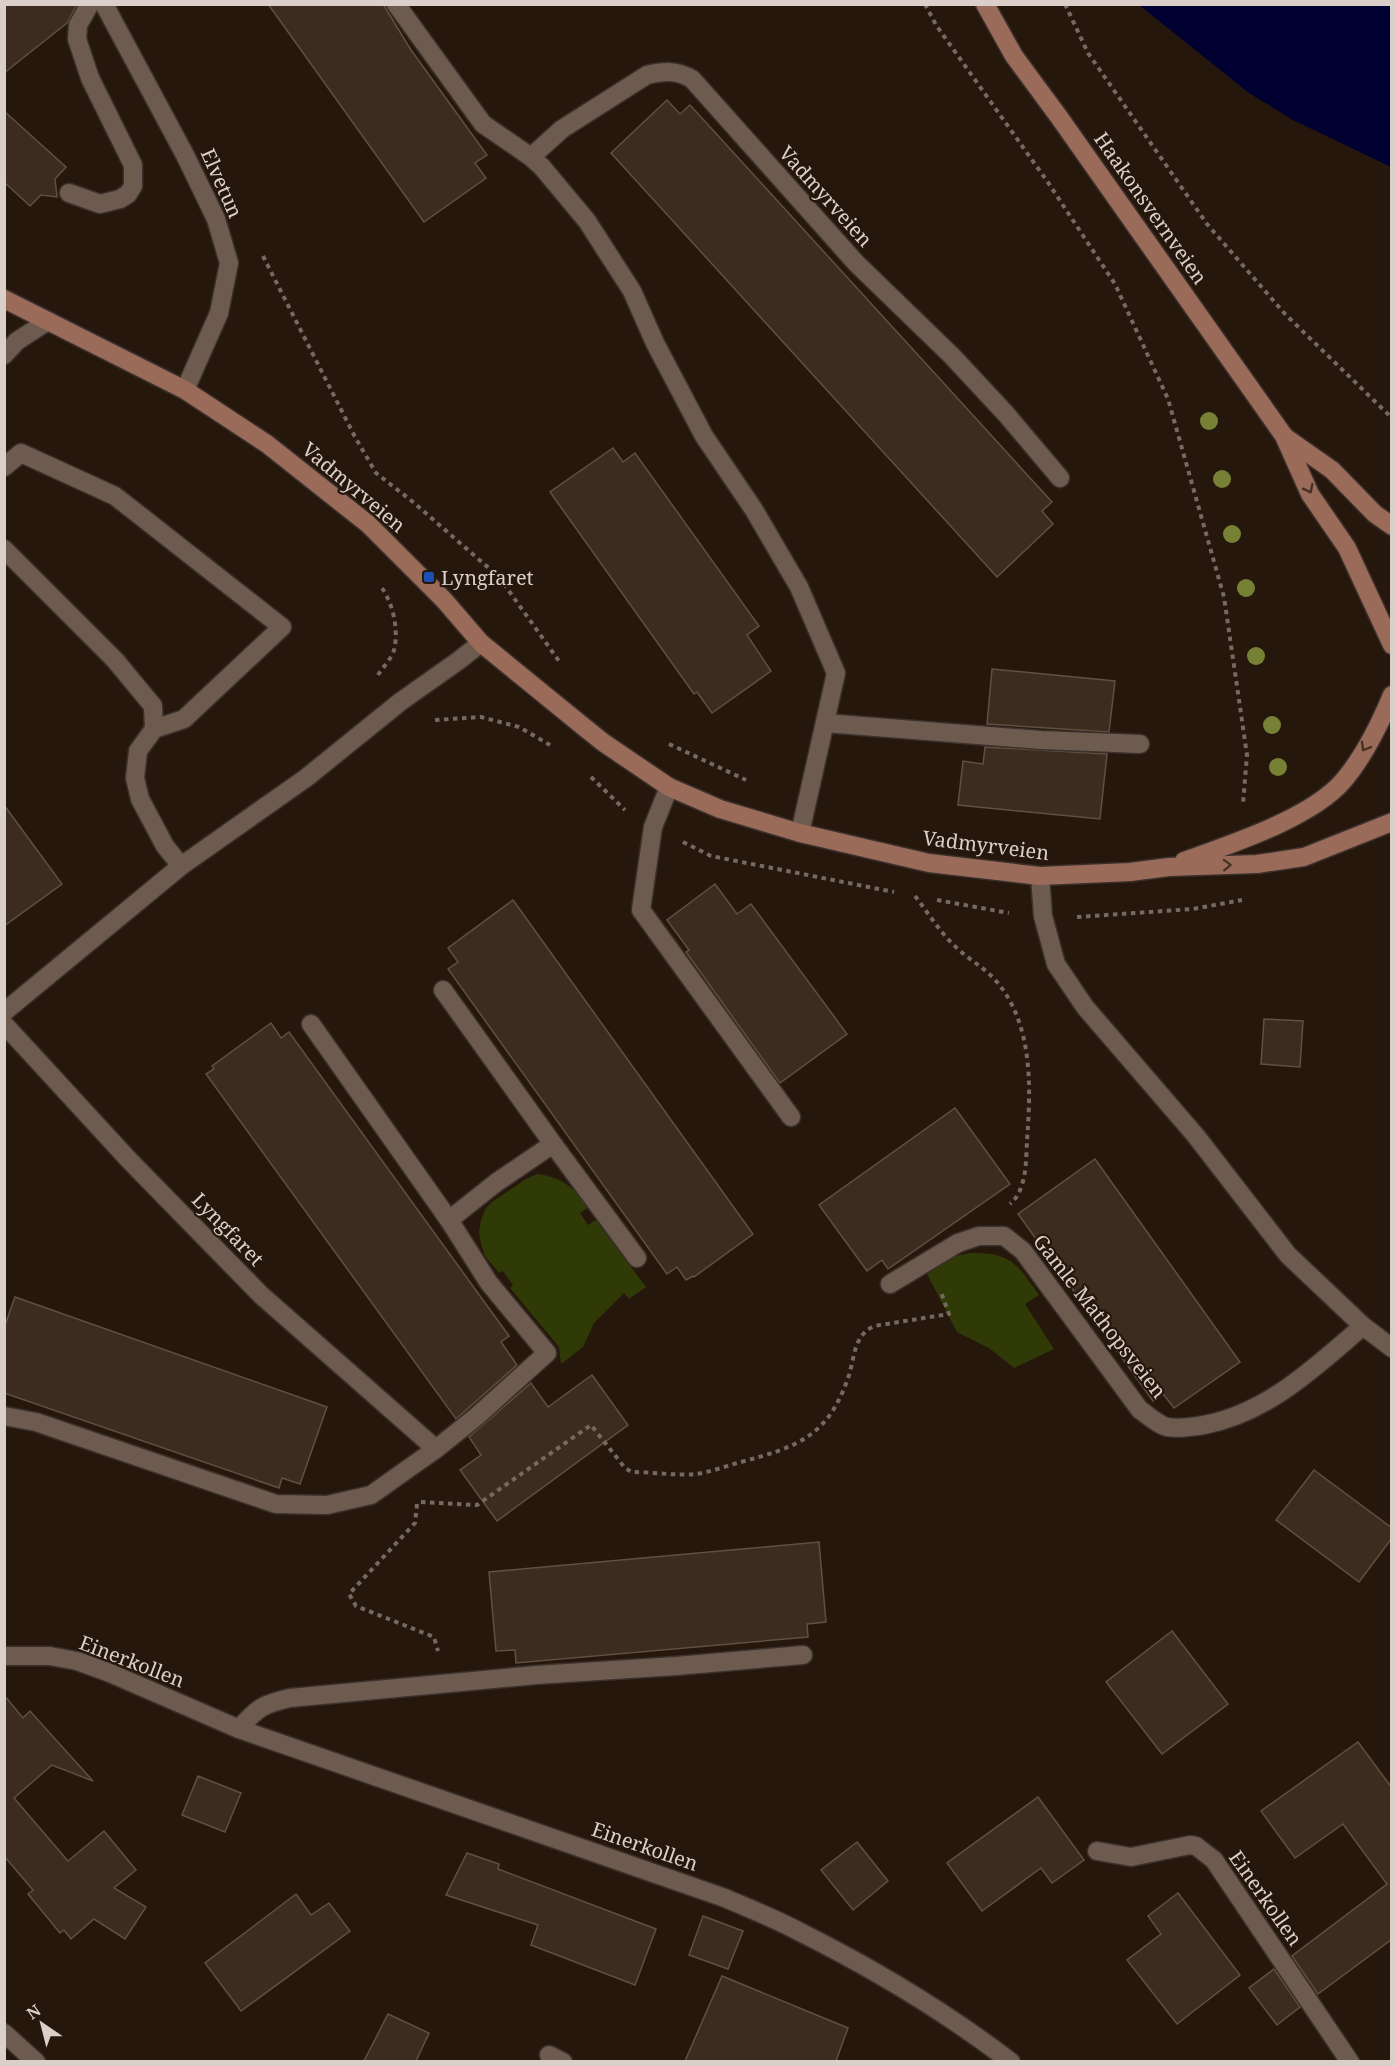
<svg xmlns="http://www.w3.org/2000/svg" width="1396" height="2066" font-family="'Noto Serif',serif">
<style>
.green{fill:#303a06}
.water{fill:#000031}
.building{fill:#3b2c1f;stroke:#605042;stroke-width:1.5}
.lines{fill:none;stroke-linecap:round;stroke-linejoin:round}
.minor-casing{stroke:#3b302c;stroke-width:21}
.major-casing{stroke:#3b302c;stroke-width:21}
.path{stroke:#766961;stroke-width:4;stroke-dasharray:4.5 4.5;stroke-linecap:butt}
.minor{stroke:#6e5b50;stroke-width:18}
.major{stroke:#9b6b5a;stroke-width:18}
.tree{fill:#778136}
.oneway{stroke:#493024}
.transit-dot{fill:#1a4fb4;stroke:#26170d;stroke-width:2}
.labels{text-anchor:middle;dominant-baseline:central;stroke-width:4.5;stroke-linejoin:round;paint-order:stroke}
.street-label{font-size:20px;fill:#dbd0c9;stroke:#26170d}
.poi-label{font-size:20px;fill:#dbd0c9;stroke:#26170d;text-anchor:start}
</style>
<rect width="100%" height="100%" fill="#26170d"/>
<g class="green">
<path d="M 537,1174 C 558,1176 578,1188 587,1208 L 580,1213 L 588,1225 L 596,1220 L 646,1287 L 629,1299 L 624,1293 L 594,1323 L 583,1347 L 561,1364 L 559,1347 L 510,1288 L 513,1285 L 503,1271 L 499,1273 L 485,1256 L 481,1244 L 479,1232 L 481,1220 L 486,1208 L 492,1202 L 526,1179 Z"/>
<path d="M 970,1253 C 1011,1252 1017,1264 1039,1295 L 1025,1304 L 1054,1349 L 1014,1368 L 989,1348 L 957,1332 L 927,1274 L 955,1256 Z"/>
</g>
<polygon class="water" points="1139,5 1391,5 1391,167 1293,120 1249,93"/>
<g class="building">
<polygon points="4,4 77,4 67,23 4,73"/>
<polygon points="268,4 383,4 411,50 487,155 475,163 486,178 424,222"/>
<polygon points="667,100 680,114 690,105 1052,502 1042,511 1053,524 997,577 611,153"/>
<polygon points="4,111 66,167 55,179 57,197 41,195 30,206 4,182"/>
<polygon points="613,448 623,462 635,453 759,626 747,635 771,671 712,713 697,692 694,694 550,492"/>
<polygon points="992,669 1115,681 1109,732 987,724"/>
<polygon points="985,747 1107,754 1100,819 958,805 963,761 983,764"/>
<polygon points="4,805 62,884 4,926"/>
<polygon points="715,884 737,914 751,904 847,1034 780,1083 686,952 689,950 667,920"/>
<polygon points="513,900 753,1234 694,1277 693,1276 686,1280 677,1267 667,1274 448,969 458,962 448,948"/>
<polygon points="1264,1019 1303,1021 1300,1067 1261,1064"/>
<polygon points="271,1023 281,1038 289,1032 509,1336 501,1342 517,1365 456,1419 206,1074 214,1069 212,1066"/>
<polygon points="955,1108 1010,1184 888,1269 882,1260 867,1271 819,1205"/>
<polygon points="1095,1159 1240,1362 1174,1408 1163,1394 1153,1401 1018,1214"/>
<polygon points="15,1297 327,1407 300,1484 282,1478 279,1488 4,1393 4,1328"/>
<polygon points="592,1375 628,1425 497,1521 460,1470 481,1455 469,1437 531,1383 548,1407"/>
<polygon points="1314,1470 1392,1528 1392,1538 1359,1582 1276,1520"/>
<polygon points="819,1542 826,1622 807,1624 808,1637 516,1663 515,1650 496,1651 489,1572"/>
<polygon points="1172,1631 1228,1704 1162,1754 1106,1682"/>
<polygon points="4,1695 23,1718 30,1711 93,1781 52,1765 14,1798 68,1861 104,1831 136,1870 114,1888 146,1907 125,1939 94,1919 71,1939 64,1930 60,1933 28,1894 33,1890 4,1856"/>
<polygon points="1358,1742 1392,1788 1392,1939 1318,1994 1292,1956 1387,1884 1343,1824 1295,1858 1261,1811"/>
<polygon points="198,1776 241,1793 225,1832 182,1815"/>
<polygon points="1038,1797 1084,1860 1052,1883 1041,1868 982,1911 947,1863"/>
<polygon points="857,1842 888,1881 853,1910 821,1870"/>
<polygon points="467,1853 499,1864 498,1869 656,1929 635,1985 531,1945 538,1925 446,1895"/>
<polygon points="1178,1893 1240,1975 1177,2024 1127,1960 1161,1934 1148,1916"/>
<polygon points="296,1894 311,1915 329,1903 350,1931 241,2011 205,1963"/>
<polygon points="703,1916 743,1931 728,1969 689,1955"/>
<polygon points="1274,1969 1300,2007 1277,2025 1249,1988"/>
<polygon points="722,1976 848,2028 836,2061 685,2061"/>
<polygon points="388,2014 429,2033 416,2061 364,2061"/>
</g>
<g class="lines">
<defs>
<g id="minor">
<polyline points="104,4 185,155 216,219 229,263 219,313 185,390"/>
<polyline points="396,4 483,124 531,157 542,167 587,221 632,291 655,343 704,436 754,510 799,587 836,673 800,833"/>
<path d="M 531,157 L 562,129 L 647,75 C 664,71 677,70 692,79 L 856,263 L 952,356 L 1006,414 L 1060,478"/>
<polyline points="69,193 100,204 120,199 128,194 133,186 133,165 90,78 77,39 78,25 90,4"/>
<polyline points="4,355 17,341 48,321"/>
<polyline points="4,467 21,453 115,496 282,627 184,719 154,729 138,751 135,778 140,799 165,846 181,866"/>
<polyline points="4,549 115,660 153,706 154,729"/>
<polyline points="825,723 1041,740 1140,744"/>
<polyline points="669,787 653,827 641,910 791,1117"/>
<polyline points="1040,876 1043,916 1056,964 1085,1007 1196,1136 1288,1255 1363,1326 1392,1348"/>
<polyline points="443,990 553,1144"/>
<polyline points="4,1012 181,866 306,778 400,702 458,661 481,643"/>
<polyline points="4,1024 129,1160 261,1295 436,1449"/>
<polyline points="449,1220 497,1182 553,1144 637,1258"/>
<path d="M 890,1284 L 958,1243 L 979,1236 L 1004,1236 L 1023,1251 L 1140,1410 C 1148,1415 1158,1425 1167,1427 C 1179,1429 1192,1427 1204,1425 C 1268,1413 1315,1367 1363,1326"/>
<polyline points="4,1416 36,1422 276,1504 327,1505 371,1495 436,1449 476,1417 547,1353 489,1283 449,1220 311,1024"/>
<path d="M 4,1656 L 50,1656 L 77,1661 L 110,1673 L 239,1729 L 725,1898 C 750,1909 776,1919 800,1932 C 872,1968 947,2013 1011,2062"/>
<path d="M 239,1729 C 257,1708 263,1704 290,1698 L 536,1675 L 676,1666 L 803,1655"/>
<polyline points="1097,1851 1131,1857 1190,1845 1196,1846 1214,1860 1350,2062"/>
<polyline points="4,2033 36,2062"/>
<polyline points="549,2055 563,2062"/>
</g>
<g id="major">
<polyline points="985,4 1014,56 1059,117 1284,436 1310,494 1347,548 1392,645"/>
<polyline points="4,299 185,390 267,444 368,524 444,600 481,643 584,727 604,743 669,787 720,809 800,833 929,863 1040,876 1130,872 1169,867 1257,864 1304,857 1392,822"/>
<polyline points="1285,437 1332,470 1375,514 1392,526"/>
<path d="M 1184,861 C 1231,844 1312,818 1344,780 C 1364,756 1380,724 1392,695"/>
</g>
</defs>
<use href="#minor" class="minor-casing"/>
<use href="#major" class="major-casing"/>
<g class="path">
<polyline points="925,4 936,25 1047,181 1115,284 1168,399 1224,597 1247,755 1243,804"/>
<polyline points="1065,4 1088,53 1207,224 1285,314 1392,418"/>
<polyline points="263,256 355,437 376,473 413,502 499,577 559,661"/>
<path d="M 378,675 C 383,667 392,658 394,650 C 399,630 393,604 382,588"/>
<polyline points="435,720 481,717 519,727 550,745"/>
<polyline points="669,744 746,780"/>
<polyline points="591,777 625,810"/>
<polyline points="683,842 711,856 894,892"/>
<path d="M 915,896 C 929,914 941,934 958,949 C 971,961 985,968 997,982 C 1033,1025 1031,1087 1027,1140 C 1026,1160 1027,1190 1010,1204"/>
<polyline points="937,900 1009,913"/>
<polyline points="1077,917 1193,909 1242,900"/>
<path d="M 421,1502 L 477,1505 L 591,1425 L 625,1468 L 632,1472 C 652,1472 677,1476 696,1474 C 711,1472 726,1466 741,1462 C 796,1447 826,1438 847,1381 C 855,1361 852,1336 874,1326 L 949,1314 L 941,1292"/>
<polyline points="417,1504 415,1523 349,1594 356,1606 434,1637 438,1651"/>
</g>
<use href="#minor" class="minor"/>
<use href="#major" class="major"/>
</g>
<g class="tree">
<circle cx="1209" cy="421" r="9"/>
<circle cx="1222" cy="479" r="9"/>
<circle cx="1232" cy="534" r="9"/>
<circle cx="1246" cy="588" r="9"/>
<circle cx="1256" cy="656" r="9"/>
<circle cx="1272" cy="725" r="9"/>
<circle cx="1278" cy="767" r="9"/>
</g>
<defs><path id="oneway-chevron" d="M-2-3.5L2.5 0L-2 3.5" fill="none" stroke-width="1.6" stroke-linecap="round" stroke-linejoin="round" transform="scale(1.5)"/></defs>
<g class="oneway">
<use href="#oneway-chevron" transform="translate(1309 489) rotate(63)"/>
<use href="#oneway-chevron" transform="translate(1365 747) rotate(120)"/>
<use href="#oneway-chevron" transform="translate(1227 865) rotate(-2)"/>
</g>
<rect class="transit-dot" x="423" y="571" width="12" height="12" rx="3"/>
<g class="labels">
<g class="street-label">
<text transform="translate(222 183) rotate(66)">Elvetun</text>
<text transform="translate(826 196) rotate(48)">Vadmyrveien</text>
<text transform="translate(1151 208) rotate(55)">Haakonsvernveien</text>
<text transform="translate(354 487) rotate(40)">Vadmyrveien</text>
<text transform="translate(986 845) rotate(7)">Vadmyrveien</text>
<text transform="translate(228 1229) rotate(46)">Lyngfaret</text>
<text transform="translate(1100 1316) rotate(52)">Gamle Mathopsveien</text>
<text transform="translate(132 1661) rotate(21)">Einerkollen</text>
<text transform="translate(645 1846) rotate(19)">Einerkollen</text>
<text transform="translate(1266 1898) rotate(55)">Einerkollen</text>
</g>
<g class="poi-label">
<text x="441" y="577">Lyngfaret</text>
</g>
</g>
<rect width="1396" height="2066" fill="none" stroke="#dbd0c9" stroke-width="12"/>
<g transform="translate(42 2024) rotate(325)" stroke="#26170d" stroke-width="4.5" paint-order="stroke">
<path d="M0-4.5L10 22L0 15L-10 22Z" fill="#dbd0c9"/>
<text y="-9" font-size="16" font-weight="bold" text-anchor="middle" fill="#dbd0c9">N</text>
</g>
</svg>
